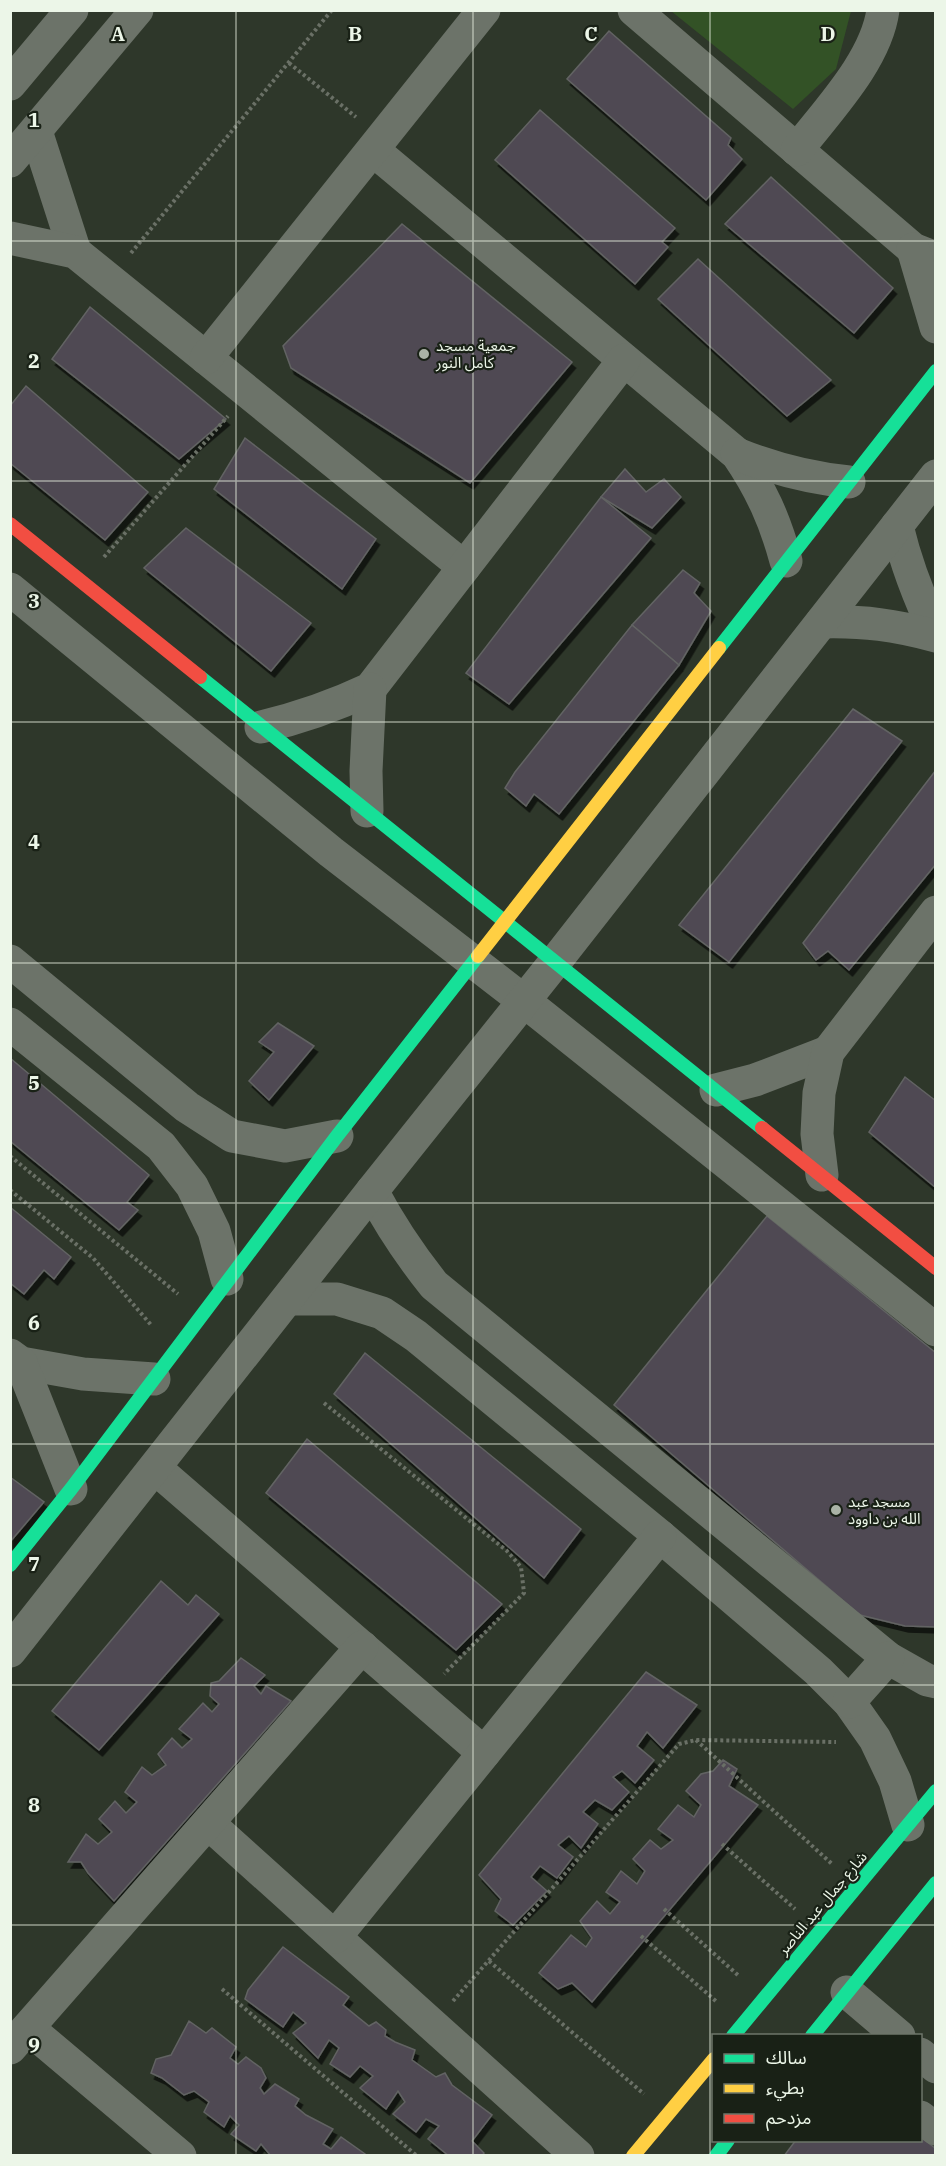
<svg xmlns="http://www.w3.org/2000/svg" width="946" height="2166" font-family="'IBM Plex Serif','Noto Sans Arabic',serif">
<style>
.green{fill:#335226}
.building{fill:#4f4a52;stroke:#626363;stroke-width:1.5;filter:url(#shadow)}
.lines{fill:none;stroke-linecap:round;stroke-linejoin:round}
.path{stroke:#6a7066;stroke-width:4;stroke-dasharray:3 3;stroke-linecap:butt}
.street{stroke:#6c7369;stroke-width:33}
.fast{stroke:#16e098;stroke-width:14}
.slow{stroke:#ffcf43;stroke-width:14}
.jam{stroke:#f24e42;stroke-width:14}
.grid{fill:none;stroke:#ecf6e8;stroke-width:1.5;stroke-opacity:0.55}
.poi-dot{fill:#aab3a6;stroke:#192116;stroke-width:2}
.labels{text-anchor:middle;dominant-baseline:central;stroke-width:4.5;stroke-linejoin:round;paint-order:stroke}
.poi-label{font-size:15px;fill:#ecf6e8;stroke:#192116;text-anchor:start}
.street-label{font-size:15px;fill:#ecf6e8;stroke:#192116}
.grid-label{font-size:20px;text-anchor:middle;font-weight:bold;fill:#ecf6e8;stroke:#192116;stroke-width:4.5;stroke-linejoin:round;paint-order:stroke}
</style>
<defs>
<filter id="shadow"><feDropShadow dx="3.5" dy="6" stdDeviation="0" flood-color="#0009"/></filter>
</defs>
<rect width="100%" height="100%" fill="#2e372a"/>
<polygon class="green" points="671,11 851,11 836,69 793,109"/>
<g class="building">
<polygon points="609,31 731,138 728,145 742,159 706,200 567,79"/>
<polygon points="540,110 675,228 662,242 668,247 635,284 495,160"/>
<polygon points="771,177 893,288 854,333 725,224"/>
<polygon points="402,224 572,362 470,483 291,368 283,346"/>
<polygon points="698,259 831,380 787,416 658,299"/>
<polygon points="90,307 226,419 179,459 52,359"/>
<polygon points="26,386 148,492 105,540 10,463 10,406"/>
<polygon points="245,438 376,539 342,589 214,489"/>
<polygon points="625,469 646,492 664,479 681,497 652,528 601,497"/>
<polygon points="601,497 651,538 509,704 466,673"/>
<polygon points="186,528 311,623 271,671 144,568"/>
<polygon points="683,570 700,583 694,593 711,611 679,665 632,625"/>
<polygon points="632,625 679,665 559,814 534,794 526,806 505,788 515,772"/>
<polygon points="853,709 902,741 729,962 679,925"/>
<polygon points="936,770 936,864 849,970 828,951 816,960 803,943"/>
<polygon points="278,1023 314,1046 269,1100 249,1081 274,1052 259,1042"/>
<polygon points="10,1058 149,1175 127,1202 138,1210 119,1230 10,1141"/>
<polygon points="905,1077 936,1101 936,1188 869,1132"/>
<polygon points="10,1207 71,1257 54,1279 44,1270 24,1294 10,1283"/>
<polygon points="767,1216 936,1353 936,1627 905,1626 860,1615 614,1405"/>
<polygon points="365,1353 581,1529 544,1578 334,1394"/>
<polygon points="307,1439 502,1604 456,1650 266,1493"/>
<polygon points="10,1477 44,1502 10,1542"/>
<polygon points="161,1581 188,1605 196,1595 219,1614 99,1750 52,1711"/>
<polygon points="241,1658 265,1675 254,1686 261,1694 266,1686 291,1701 114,1901 88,1873 81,1862 68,1862 86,1834 98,1844 112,1832 99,1819 115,1801 126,1813 137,1802 125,1792 142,1767 152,1775 166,1765 158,1754 172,1738 182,1748 192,1739 179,1729 203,1703 212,1712 219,1704 210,1696 211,1683 219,1681"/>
<polygon points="646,1672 697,1705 663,1748 647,1732 637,1746 654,1760 635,1783 622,1771 613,1777 629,1792 612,1810 595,1800 583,1812 598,1824 581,1848 569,1836 558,1845 573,1857 557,1878 540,1866 531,1877 547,1891 513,1925 495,1911 501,1899 479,1875"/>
<polygon points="723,1760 737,1769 729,1786 758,1805 592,2002 572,1983 558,1989 539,1973 571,1935 586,1947 592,1938 580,1921 597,1901 610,1914 620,1902 606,1892 621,1871 637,1884 645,1871 633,1859 650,1840 661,1849 673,1840 658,1829 678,1805 694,1817 701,1805 686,1791 701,1774 713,1771"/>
<polygon points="283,1947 349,1997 343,2005 369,2026 376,2022 386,2030 385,2036 395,2042 415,2050 412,2060 436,2077 445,2073 452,2085 492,2115 472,2141 484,2153 482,2156 449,2156 428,2139 439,2126 426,2119 416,2132 393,2114 405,2102 398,2091 386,2109 360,2088 373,2076 360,2066 350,2077 330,2064 339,2048 329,2040 318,2058 293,2033 306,2023 293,2012 283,2027 245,1999 248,1990"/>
<polygon points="189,2021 206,2033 212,2028 236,2047 230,2058 238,2064 246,2057 261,2068 266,2078 260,2088 264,2094 275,2084 299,2099 295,2106 306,2115 333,2129 323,2144 331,2149 341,2137 365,2154 364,2156 271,2156 261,2144 256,2151 231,2134 239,2125 230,2116 224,2127 204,2112 209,2102 194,2091 184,2095 162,2078 151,2073 156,2059 171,2055"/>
<polygon points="920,2136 936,2149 936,2156 784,2156 796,2140 920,2140"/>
</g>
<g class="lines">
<g class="path">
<polyline points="289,63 356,117"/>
<polyline points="131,253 332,10"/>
<polyline points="104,557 228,416"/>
<polyline points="10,1156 178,1294"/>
<polyline points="10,1190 93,1258 152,1326"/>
<polyline points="324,1403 507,1551 521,1567 524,1593 444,1674"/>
<polyline points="696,1740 832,1864"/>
<polyline points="722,1844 795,1909"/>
<polyline points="664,1909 739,1976"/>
<polyline points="641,1936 717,2002"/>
<polyline points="489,1961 644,2094"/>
<polyline points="222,1989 417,2156"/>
<polyline points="453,2001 679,1744 696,1740 836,1742"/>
</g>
<g class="street">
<polyline points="634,10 913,249 936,258"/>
<polyline points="10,84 72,10"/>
<polyline points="36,131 75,252"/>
<path d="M 373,150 L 737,454 C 761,489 775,520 786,561"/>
<path d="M 797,150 C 827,111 876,61 883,10"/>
<polyline points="10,161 137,10"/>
<polyline points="10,238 75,252 464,567"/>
<polyline points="913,249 936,327"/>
<polyline points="206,358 484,10"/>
<path d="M 737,454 C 774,469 809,478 849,482"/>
<path d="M 897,526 C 906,564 919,598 936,633"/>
<polyline points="10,589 331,852 524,1001 936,1330"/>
<path d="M 822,622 C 865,621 894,625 936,636"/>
<path d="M 261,727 C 300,718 334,706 370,689 L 624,360"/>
<polyline points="367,811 366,771 370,689"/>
<polyline points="10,961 187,1107 232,1136 285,1146 337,1136"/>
<polyline points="10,1024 161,1146 192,1186 214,1231 227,1279"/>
<polyline points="716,1090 755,1080 828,1052"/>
<polyline points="822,1175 817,1134 819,1093 828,1052 936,912"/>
<path d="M 372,1191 C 390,1225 410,1255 434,1285 L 888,1658 L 927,1680 L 936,1682"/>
<polyline points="289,1299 337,1299 382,1313 416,1336 660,1536 818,1671 849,1702 875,1739 895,1781 908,1825"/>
<polyline points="10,1355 21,1363 83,1374 154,1379"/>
<polyline points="21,1363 71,1489"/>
<polyline points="155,1468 484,1753"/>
<polyline points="10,1651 372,1191 555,962 936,476"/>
<polyline points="849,1702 888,1658"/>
<polyline points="208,1823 578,2156"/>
<polyline points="335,1937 660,1536"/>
<polyline points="847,1992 899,2036"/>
<polyline points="28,2028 180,2156"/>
<polyline points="10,2048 362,1647"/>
<polyline points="920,2054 936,2067"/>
<polyline points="920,2117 936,2129"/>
</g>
<g class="fast">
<polyline points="719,648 936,371"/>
<polyline points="200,677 762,1128"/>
<polyline points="10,1565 71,1489 337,1136 478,956"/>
<polyline points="733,2036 936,1791"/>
<polyline points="812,2036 936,1883"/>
<polyline points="716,2156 728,2140"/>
</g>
<g class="slow">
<polyline points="478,956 719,648"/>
<polyline points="633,2156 714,2059"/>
</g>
<g class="jam">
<polyline points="10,524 200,677"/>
<polyline points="762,1128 936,1268"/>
</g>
</g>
<path class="grid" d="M 236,10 L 236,2156M 473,10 L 473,2156M 710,10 L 710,2156M 10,241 L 936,241M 10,481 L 936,481M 10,722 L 936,722M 10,963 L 936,963M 10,1203 L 936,1203M 10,1444 L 936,1444M 10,1685 L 936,1685M 10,1925 L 936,1925"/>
<g class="poi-dot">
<circle cx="424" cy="354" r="6"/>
<circle cx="836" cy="1510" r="6"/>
</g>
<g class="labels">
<g class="poi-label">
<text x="436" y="345">جمعية مسجد<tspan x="436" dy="17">كامل النور</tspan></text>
<text x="848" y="1501">مسجد عبد<tspan x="848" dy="17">الله بن داوود</tspan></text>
</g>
<g class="street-label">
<text transform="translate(822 1903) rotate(-50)">شارع جمال عبد الناصر</text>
</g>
</g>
<g class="grid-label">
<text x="118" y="41">A</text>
<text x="355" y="41">B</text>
<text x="591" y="41">C</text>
<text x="828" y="41">D</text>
<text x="34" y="127">1</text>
<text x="34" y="368">2</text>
<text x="34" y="608">3</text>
<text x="34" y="849">4</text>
<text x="34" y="1090">5</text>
<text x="34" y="1330">6</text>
<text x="34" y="1571">7</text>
<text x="34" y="1812">8</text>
<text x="34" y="2052">9</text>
</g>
<rect width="946" height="2166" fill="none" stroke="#ecf6e8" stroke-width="24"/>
<rect x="712" y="2034" width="210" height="108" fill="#192116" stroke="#6d766a" stroke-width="1.5"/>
<rect x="724" y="2054" width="30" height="9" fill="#16e098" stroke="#6d766a" stroke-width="1.5"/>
<text x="766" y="2064" font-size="18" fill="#ecf6e8">سالك</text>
<rect x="724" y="2084" width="30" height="9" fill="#ffcf43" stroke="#6d766a" stroke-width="1.5"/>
<text x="766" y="2094" font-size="18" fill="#ecf6e8">بطيء</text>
<rect x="724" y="2114" width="30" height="9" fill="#f24e42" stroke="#6d766a" stroke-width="1.5"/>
<text x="766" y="2124" font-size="18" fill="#ecf6e8">مزدحم</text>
</svg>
